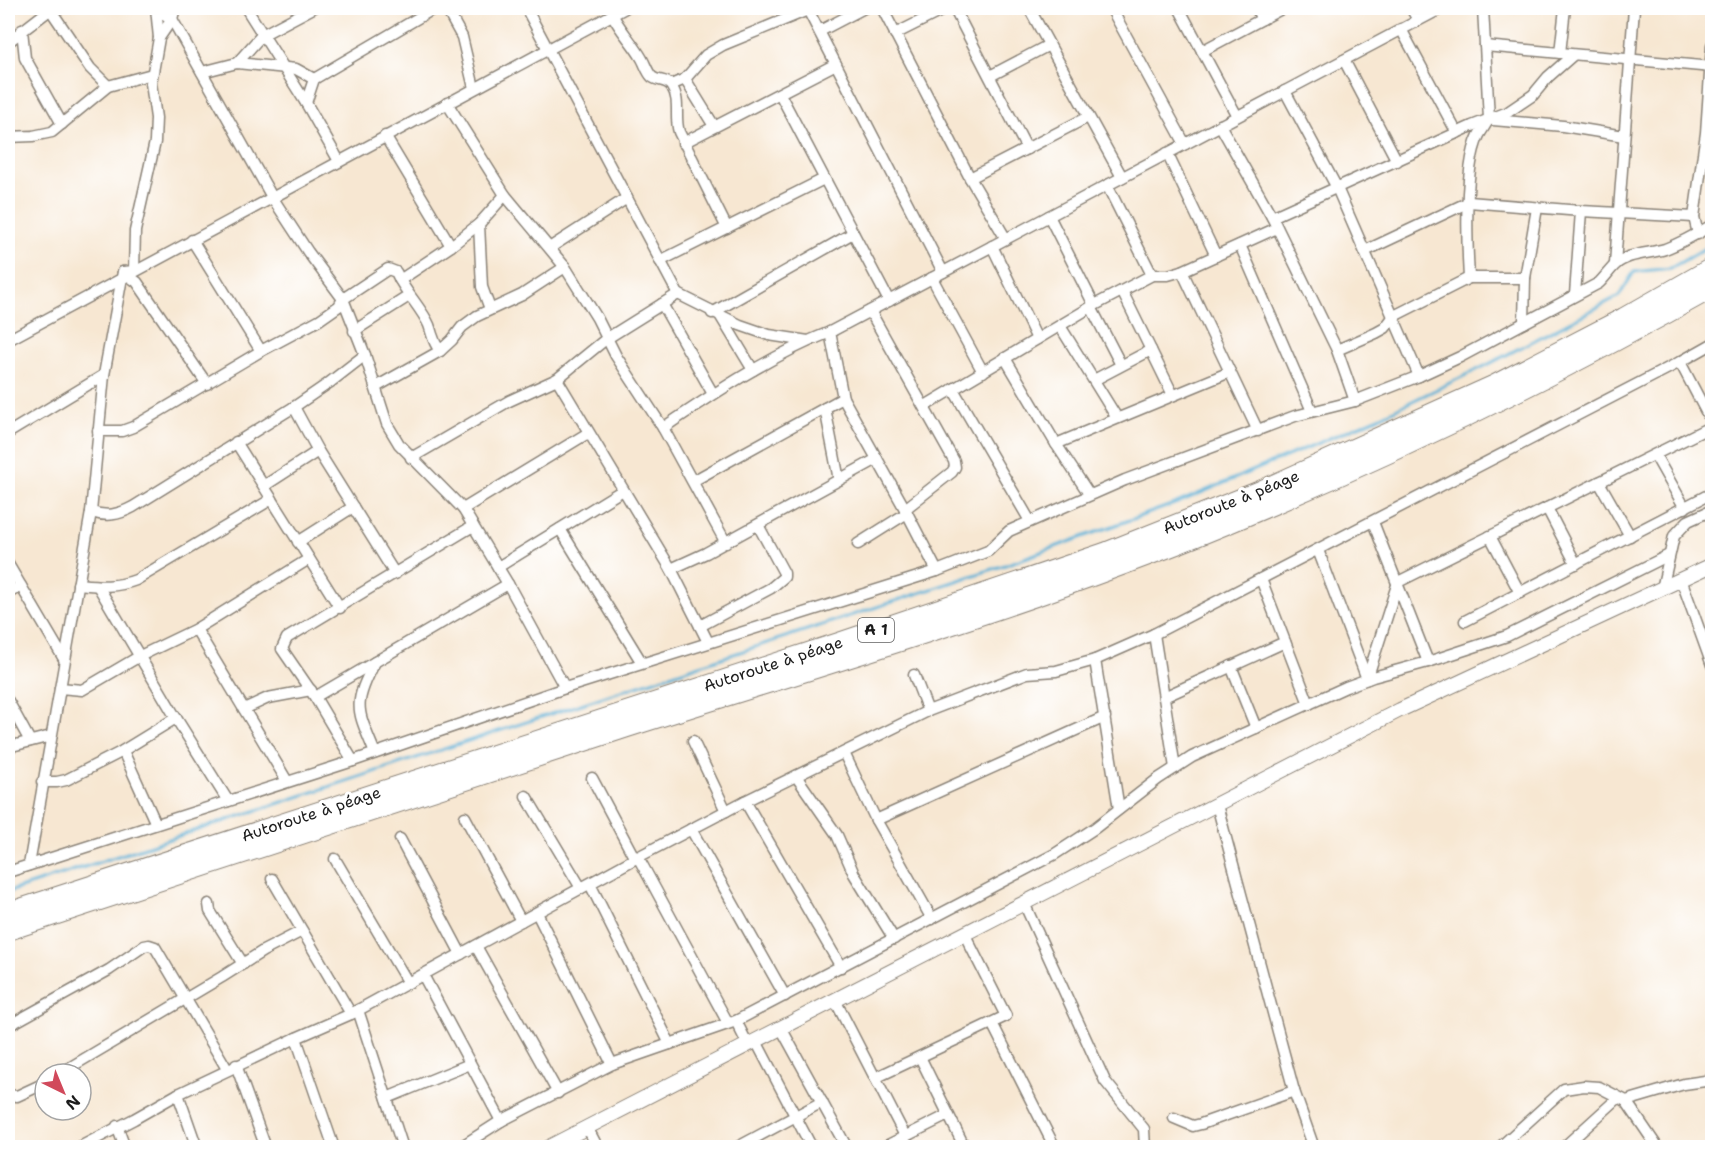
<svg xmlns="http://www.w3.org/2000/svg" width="1720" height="1155" font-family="'Shantell Sans',sans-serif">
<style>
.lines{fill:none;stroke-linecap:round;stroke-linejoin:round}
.stream{stroke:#5ab1d7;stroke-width:3}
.minor-casing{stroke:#8a8277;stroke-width:13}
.tertiary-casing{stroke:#8a8277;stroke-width:16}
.motorway-casing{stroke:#8a8277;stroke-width:22}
.minor{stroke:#fff;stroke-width:10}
.tertiary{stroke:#fff;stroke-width:14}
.motorway{stroke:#fff;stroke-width:20}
.labels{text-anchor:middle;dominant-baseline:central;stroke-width:6;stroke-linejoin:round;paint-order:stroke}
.shield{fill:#fff;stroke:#606060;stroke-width:1.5}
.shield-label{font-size:15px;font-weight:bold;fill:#1c1c1c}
.street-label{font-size:16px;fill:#1c1c1c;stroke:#fff}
</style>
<rect width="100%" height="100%" fill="#fff"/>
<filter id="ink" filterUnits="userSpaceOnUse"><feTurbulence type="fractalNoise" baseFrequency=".0167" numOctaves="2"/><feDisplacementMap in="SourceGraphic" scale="12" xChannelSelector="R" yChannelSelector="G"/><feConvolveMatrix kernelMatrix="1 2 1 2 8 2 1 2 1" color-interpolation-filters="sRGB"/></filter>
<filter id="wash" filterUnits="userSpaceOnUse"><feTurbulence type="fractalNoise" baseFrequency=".008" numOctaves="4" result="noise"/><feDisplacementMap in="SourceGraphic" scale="24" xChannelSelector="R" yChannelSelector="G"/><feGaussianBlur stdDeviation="1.35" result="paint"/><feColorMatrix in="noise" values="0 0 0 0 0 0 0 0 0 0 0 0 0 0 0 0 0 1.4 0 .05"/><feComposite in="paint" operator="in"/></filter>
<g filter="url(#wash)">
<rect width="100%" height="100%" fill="#f7e7d2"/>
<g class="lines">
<polyline class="stream" points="8,892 1005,565 1177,503 1377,418 1487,365 1619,296 1634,272 1671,268 1712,244"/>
</g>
</g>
<g filter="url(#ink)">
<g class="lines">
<defs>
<g id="minor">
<polyline points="154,8 172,19 272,197 308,252 343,299 365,355 387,424 399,444 463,509 508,584 565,688"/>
<polyline points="246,8 306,103 339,161"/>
<polyline points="446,8 462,37 474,88"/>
<polyline points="526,8 678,294 740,325 769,335 808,341"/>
<polyline points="807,8 943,272"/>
<polyline points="882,8 970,178 1006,239"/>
<polyline points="954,8 1027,149"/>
<polyline points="1029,8 1122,177"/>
<polyline points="1111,8 1185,144"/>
<polyline points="1179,8 1237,116"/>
<polyline points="1256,8 1262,19"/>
<polyline points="1411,8 1418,20"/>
<path d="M 1483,8 L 1489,119 C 1486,124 1482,130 1479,135 C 1464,165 1467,243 1469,278 L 1525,278 L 1537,208"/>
<polyline points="50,9 90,68 108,86"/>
<path d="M 612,14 C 620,30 632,42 641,57 C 645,63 647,72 652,77 C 659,82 667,79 672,87 C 681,101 674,117 679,132 L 727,228"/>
<polyline points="1401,29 1457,133"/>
<polyline points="22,30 25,58 62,124"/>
<polyline points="820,31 864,8"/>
<polyline points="895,34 947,8"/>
<polyline points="159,38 172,19 175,8"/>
<polyline points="8,42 52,8"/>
<polyline points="1485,46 1712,67"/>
<polyline points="1202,51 1283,8"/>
<polyline points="1560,53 1565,8"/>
<polyline points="1344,60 1397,161"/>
<polyline points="237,63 262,35 313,8"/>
<polyline points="202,72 237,63 296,69 314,79"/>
<polyline points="990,76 1049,45"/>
<polyline points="685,79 714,126"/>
<polyline points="671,85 685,79 706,55 723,45 808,10"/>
<polyline points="1285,91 1337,188 1419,376"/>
<polyline points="780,94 889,301"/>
<polyline points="306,103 314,79 435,8"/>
<polyline points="447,103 505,195 565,267 597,318 616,356 663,428 726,543"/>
<polyline points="1493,120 1563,126 1624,136"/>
<polyline points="1220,125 1272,217 1337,350 1355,401"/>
<polyline points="385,136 451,246"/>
<polyline points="8,137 33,136 52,132 108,86 152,74"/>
<polyline points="683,143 836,64"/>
<polyline points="1167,153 1216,256"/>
<polyline points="970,178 1088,117"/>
<polyline points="1107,185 1152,275"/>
<polyline points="1049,216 1094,305"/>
<polyline points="1272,217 1472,126 1508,112 1533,95 1548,77 1573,55"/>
<polyline points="479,224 482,287 490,309"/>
<polyline points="1698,234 1694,217 1706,133 1712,45"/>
<polyline points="192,240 261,351"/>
<polyline points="1240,245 1312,411"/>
<polyline points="992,246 1037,339"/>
<polyline points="551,247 627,198"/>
<polyline points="1365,251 1469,202 1581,211 1694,217"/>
<polyline points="660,261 824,179"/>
<polyline points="1615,264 1634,8"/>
<polyline points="1182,271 1230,372"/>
<polyline points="123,272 137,282 207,384"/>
<polyline points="932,278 983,372"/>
<polyline points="1122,291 1173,395"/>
<polyline points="1575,295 1581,211"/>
<polyline points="662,304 713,394"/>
<polyline points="1091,307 1121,365"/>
<polyline points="870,311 954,461 955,467 952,472 905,509"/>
<polyline points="712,313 853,233"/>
<polyline points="721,317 753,370"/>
<polyline points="1524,323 1525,278"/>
<polyline points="1060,326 1117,418"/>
<polyline points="354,331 409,296"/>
<polyline points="830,332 843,398 905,509 937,571"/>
<polyline points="8,340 625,8"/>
<polyline points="1337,350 1376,333 1385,328 1394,316 1469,278"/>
<path d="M 440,351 C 432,340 433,336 429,325 C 423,311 408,295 400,280 L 451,246 L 479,224 L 505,195"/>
<polyline points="1005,358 1056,444"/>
<polyline points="1680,362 1712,423"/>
<polyline points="557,379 671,569 708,642"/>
<polyline points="1094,380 1151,350"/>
<polyline points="376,387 440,351 452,340 462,327 477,316 522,295 565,267"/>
<polyline points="953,389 1030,521"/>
<polyline points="925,406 1091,307 1152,275 1168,275 1182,271 1277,228"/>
<polyline points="294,407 318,451 395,574"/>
<polyline points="825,408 839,480"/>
<path d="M 663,428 C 716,392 770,356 830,332 L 1442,8"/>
<polyline points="98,431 122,431 133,427 261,351 319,320 339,306 343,299 388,269 396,272 400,280"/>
<polyline points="8,433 104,375"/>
<polyline points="236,442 340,608"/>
<polyline points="1655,455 1685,508"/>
<polyline points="411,458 509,401 557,379 606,339 678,294"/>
<polyline points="693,481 843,398"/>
<polyline points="1599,482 1630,536"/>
<polyline points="264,486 318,451"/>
<polyline points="1089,494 1056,444 1230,372 1258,431"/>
<polyline points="1547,508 1576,564"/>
<polyline points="463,509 588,433"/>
<path d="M 91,512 C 107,517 118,515 133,507 L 294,407 L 329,383 L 365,355"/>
<polyline points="1373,522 1428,662"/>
<polyline points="560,529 642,663"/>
<polyline points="1490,536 1520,593"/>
<polyline points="298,542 353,507"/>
<polyline points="858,544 907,513"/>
<polyline points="1318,550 1367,679"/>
<polyline points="8,564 64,659"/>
<polyline points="498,567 623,490"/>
<polyline points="671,569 706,553 877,459"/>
<polyline points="1261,579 1309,704"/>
<polyline points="1681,579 1712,665"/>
<path d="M 78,584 C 99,586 115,588 136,580 L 272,499"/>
<polyline points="98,586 176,718 228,801"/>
<polyline points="1662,589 1674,536 1688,521 1712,510"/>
<polyline points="8,593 21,586"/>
<polyline points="1465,621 1712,493"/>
<polyline points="700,626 771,588 784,577 784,573 758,525"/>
<polyline points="196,629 287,781"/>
<polyline points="1154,634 1175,768"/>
<polyline points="1095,660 1119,809"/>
<polyline points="1231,666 1256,728"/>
<polyline points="914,675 928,711"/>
<polyline points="1367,679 1398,582 1712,426"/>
<polyline points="60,688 82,690 140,656 196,629 309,559"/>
<polyline points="315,697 508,584"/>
<polyline points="1164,697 1285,642"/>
<polyline points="8,701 30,741"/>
<polyline points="244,709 268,698 311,690"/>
<polyline points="693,741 726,811"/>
<polyline points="8,747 51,736"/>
<polyline points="123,751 156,824"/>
<path d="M 375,753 C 357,709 352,706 375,662"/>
<polyline points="844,753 876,820 932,919"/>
<polyline points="353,761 315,697 282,649 287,638 473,526"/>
<polyline points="796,776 837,835 854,874 894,939"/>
<polyline points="592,778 635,859"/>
<polyline points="42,782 57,782 66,780 119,753 176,718"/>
<polyline points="526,796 581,888"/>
<polyline points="745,801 841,967"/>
<polyline points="1217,805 1294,1091 1314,1148"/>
<polyline points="465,817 521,921"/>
<polyline points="876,820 1105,717"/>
<polyline points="691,829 785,996"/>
<polyline points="400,839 461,954"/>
<polyline points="638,857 728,1023"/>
<polyline points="335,859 408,983"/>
<polyline points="29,865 91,512 104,375 123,272 134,271 135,231 155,142 156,118 151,83 159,38 156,8"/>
<path d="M 8,872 L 353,761 L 565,688 L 937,571 L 988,551 L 1009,531 L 1125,480 L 1295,416 L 1355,401 L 1419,376 L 1460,357 L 1599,283 C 1605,277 1609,271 1615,265 C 1627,253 1649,254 1665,249 C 1681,243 1697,234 1712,225"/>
<polyline points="272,879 351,1014"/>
<polyline points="590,884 670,1044"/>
<polyline points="1024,903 1105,1081 1144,1129 1145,1148"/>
<polyline points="209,904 210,911 243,964"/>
<polyline points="537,913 612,1064"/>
<polyline points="476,946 558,1093"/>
<polyline points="423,975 501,1121"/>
<polyline points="835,1000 905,1136"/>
<polyline points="358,1010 403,1148"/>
<polyline points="736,1021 748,1045"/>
<polyline points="992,1023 1055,1148"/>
<polyline points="8,1026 109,970 144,946 149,945 155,947 227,1069"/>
<polyline points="781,1028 847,1148"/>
<polyline points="756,1041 812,1148"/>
<polyline points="920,1057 965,1148"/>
<polyline points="236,1065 266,1148"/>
<polyline points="59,1074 222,977 263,951 302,931"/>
<polyline points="875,1078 1006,1016 964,933"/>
<polyline points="178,1094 197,1148"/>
<polyline points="8,1095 17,1096 45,1083"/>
<polyline points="387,1098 470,1064"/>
<polyline points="1626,1101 1658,1148"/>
<polyline points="1174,1118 1193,1126 1201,1124 1294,1091"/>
<polyline points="117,1126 125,1148"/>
<polyline points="587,1127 598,1148"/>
<polyline points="78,1148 134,1119 178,1094 296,1038"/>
<polyline points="334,1148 296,1038 351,1014 638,857 745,801 928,711 1027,673 1056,671 1095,660 1154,634 1680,362 1712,344"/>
<polyline points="459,1148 501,1121 612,1064 736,1021 1055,854 1095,828 1158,779 1192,757 1346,687 1373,677 1428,662 1507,636 1669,555"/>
<polyline points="736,1148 822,1102"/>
<polyline points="882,1148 948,1115"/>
<polyline points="1499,1148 1564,1089 1584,1086 1599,1087 1626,1101 1684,1084 1712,1080"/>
<polyline points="1563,1148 1618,1098"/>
</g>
<polyline id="tertiary" points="547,1148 1400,710 1712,565"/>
<g id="motorway">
<polyline points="8,913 839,643 1105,553 1258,492 1495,385 1624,318 1712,268"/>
<path d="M 8,930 C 211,864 414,796 618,730 C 821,665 1028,606 1226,524 C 1393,455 1555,376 1712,288"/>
</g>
</defs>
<use href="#minor" class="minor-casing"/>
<use href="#tertiary" class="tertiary-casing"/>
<use href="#motorway" class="motorway-casing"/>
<use href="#minor" class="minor"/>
<use href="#tertiary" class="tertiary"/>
<use href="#motorway" class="motorway"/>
</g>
</g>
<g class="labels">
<rect class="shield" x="858" y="618" width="36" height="24" rx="4.5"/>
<g class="shield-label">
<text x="876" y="630">A 1</text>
</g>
<g class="street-label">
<text transform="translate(1231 502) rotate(-22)">Autoroute à péage</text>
<text transform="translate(773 664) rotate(-18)">Autoroute à péage</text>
<text transform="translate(311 814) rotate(-18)">Autoroute à péage</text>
</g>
</g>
<rect width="1720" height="1155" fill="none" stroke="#fff" stroke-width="30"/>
<g transform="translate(63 1092) rotate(137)"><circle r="28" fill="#ffffff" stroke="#a4a4a4" stroke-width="1.5"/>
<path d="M0-4.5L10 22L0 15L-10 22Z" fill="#d1495b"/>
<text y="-9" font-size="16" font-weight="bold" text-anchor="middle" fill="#1c1c1c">N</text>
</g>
</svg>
